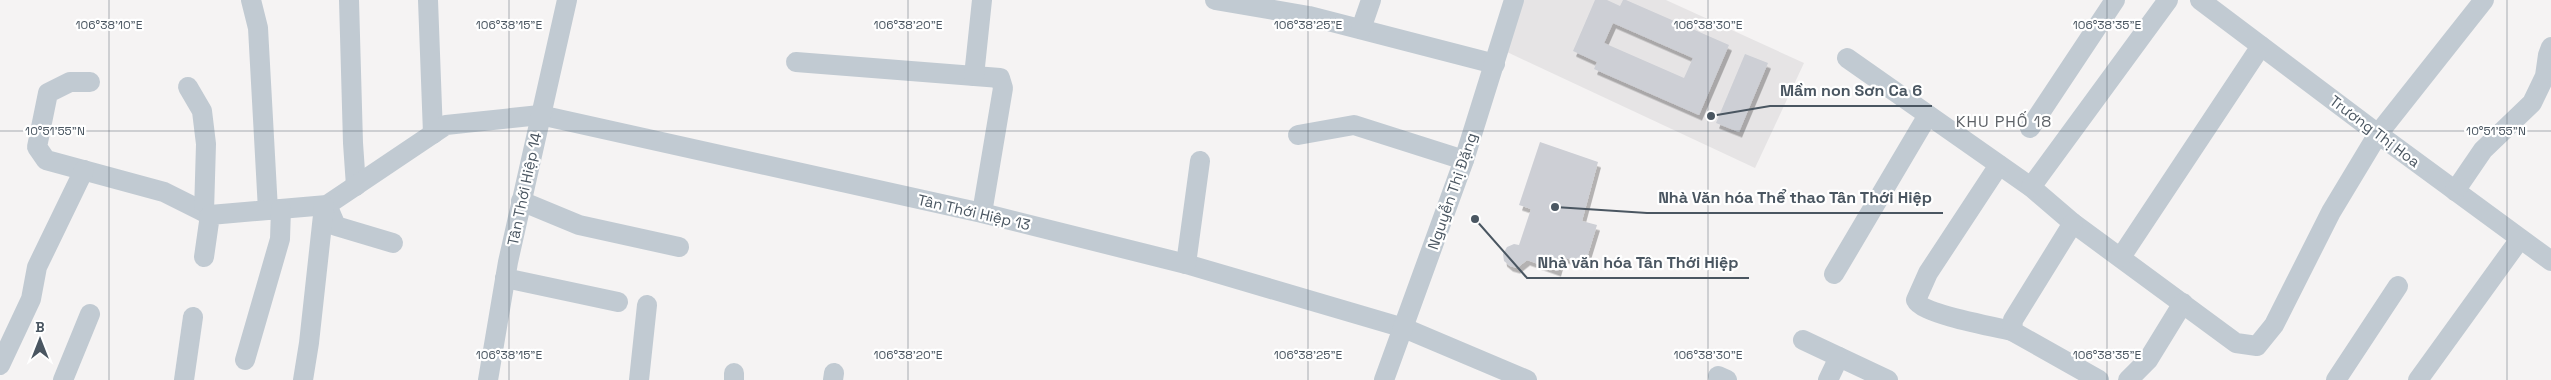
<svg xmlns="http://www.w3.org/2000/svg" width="2551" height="380" font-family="'Space Grotesk',sans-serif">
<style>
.education{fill:#e6e4e5}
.building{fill:#cdcfd5;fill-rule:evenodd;filter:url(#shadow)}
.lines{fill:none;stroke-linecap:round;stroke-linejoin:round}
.minor{stroke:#c1cad2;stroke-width:20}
.ticks{fill:none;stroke:#4a5661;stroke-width:1;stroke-opacity:0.45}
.labels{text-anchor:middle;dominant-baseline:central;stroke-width:4.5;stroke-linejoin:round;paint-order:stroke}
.street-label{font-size:15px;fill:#4a5661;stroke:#fff}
.neighbourhood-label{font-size:16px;letter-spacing:1px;fill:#5f6368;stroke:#fff}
.ticks-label{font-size:12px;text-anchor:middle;fill:#4a5661;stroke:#fff;stroke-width:4.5;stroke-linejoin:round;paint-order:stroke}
.leader{fill:none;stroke:#4a5661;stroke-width:2}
.callout-dot{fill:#4a5661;stroke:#fff;stroke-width:2}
.callout-label{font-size:16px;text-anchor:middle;font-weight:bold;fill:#4a5661;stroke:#fff;stroke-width:4.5;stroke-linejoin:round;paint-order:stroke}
</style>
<defs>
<filter id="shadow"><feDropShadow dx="3" dy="5.5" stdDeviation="0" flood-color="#0004"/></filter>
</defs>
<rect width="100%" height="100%" fill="#f5f3f3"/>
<polygon class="education" points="1523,0 1666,0 1804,63 1755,168 1507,52"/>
<g class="building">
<path d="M 1595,0 L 1607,0 L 1620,6 L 1623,0 L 1626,0 L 1729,45 L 1699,115 L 1594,69 L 1597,62 L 1573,51 ZM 1613,23 L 1693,58 L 1684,78 L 1604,43 Z"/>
<polygon points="1745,54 1768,63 1739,132 1716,123"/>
<polygon points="1540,142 1598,162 1582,221 1597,225 1585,264 1562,257 1558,271 1527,260 1517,268 1510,266 1504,261 1503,254 1507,247 1514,244 1519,245 1531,209 1519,205"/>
</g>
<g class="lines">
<g class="minor">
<polyline points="251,0 258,28 268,210"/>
<polyline points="349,0 353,143 356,186"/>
<polyline points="428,0 433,134"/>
<polyline points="1215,0 1309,16 1495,64"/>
<polyline points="2200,0 2378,134 2551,261"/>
<polyline points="1361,29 1371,0"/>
<polyline points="1847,58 2031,187 2073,223 2236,343 2257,346 2274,325 2331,212 2378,134 2484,0"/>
<polyline points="796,62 1000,78 1003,88 982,213"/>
<polyline points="974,76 982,0"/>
<polyline points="90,82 70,82 48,93 37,147 46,160 164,192 210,215"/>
<polyline points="188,87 202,111 206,144 204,212"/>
<polyline points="2030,128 2115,0"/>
<polyline points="1298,135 1354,125 1464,160"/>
<path d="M 1999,165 L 1928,273 L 1916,300 C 1922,314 1995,327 2012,331"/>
<polyline points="2031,187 2168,0"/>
<polyline points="2455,191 2483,150 2532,103 2545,76 2548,55 2551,47"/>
<polyline points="521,201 579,225 679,247"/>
<polyline points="327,205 336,226 393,243"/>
<polyline points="2073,223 2013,320 2012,331 2099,380"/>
<polyline points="204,257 210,215 327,205 446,125 540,115 982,213 1186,264 1404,328 1527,380"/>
<polyline points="2121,257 2261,46"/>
<polyline points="1186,264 1200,161"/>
<polyline points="1834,274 1928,115"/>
<polyline points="505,278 618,302"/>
<polyline points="1803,340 1888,380"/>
<polyline points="245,360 280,239 281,209"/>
<polyline points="0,365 31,299 37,267 84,170"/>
<polyline points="734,373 734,380"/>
<polyline points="1718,376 1727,380"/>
<polyline points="63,380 90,314"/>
<polyline points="184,380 193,317"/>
<polyline points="303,380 309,343 324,206"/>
<polyline points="488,380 508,262 567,0"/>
<polyline points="639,380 647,305"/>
<polyline points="833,380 834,373"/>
<polyline points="1384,380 1464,160 1514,0"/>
<polyline points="1828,380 1839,357"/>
<polyline points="2128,380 2148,360 2183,303"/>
<polyline points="2336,380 2398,286"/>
<polyline points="2418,380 2520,239"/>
</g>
</g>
<path class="ticks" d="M 109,0 L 109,380M 509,0 L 509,380M 908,0 L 908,380M 1308,0 L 1308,380M 1708,0 L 1708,380M 2107,0 L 2107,380M 2507,0 L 2507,380M 0,131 L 2551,131"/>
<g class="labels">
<g class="street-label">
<text transform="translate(2375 131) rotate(37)">Trương Thị Hoa</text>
<text transform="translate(524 189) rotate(-78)">Tân Thới Hiệp 14</text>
<text transform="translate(1452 191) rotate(-71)">Nguyễn Thị Đặng</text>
<text transform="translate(974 212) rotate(13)">Tân Thới Hiệp 13</text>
</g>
<g class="neighbourhood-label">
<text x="2004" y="121">KHU PHỐ 18</text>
</g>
</g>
<g class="ticks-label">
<text x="109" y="29">106°38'10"E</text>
<text x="509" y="29">106°38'15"E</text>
<text x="908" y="29">106°38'20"E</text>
<text x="1308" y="29">106°38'25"E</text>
<text x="1708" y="29">106°38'30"E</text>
<text x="2107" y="29">106°38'35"E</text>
<text x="55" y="135">10°51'55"N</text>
<text x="2496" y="135">10°51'55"N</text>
<text x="509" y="359">106°38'15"E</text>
<text x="908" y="359">106°38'20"E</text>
<text x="1308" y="359">106°38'25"E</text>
<text x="1708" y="359">106°38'30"E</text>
<text x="2107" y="359">106°38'35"E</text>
</g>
<path class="leader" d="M1711 116L1770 106H1932M1555 207L1647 213H1943M1475 219L1527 278H1749"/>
<g class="callout-dot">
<circle cx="1711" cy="116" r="5"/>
<circle cx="1555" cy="207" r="5"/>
<circle cx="1475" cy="219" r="5"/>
</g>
<g class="callout-label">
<text x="1851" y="96">Mầm non Sơn Ca 6</text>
<text x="1795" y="203">Nhà Văn hóa Thể thao Tân Thới Hiệp</text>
<text x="1638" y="268">Nhà văn hóa Tân Thới Hiệp</text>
</g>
<g transform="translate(40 340)" stroke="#ffffff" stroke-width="4" paint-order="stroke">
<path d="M0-4L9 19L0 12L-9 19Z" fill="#4a5661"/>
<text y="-8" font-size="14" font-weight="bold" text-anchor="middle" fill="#4a5661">B</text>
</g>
</svg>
